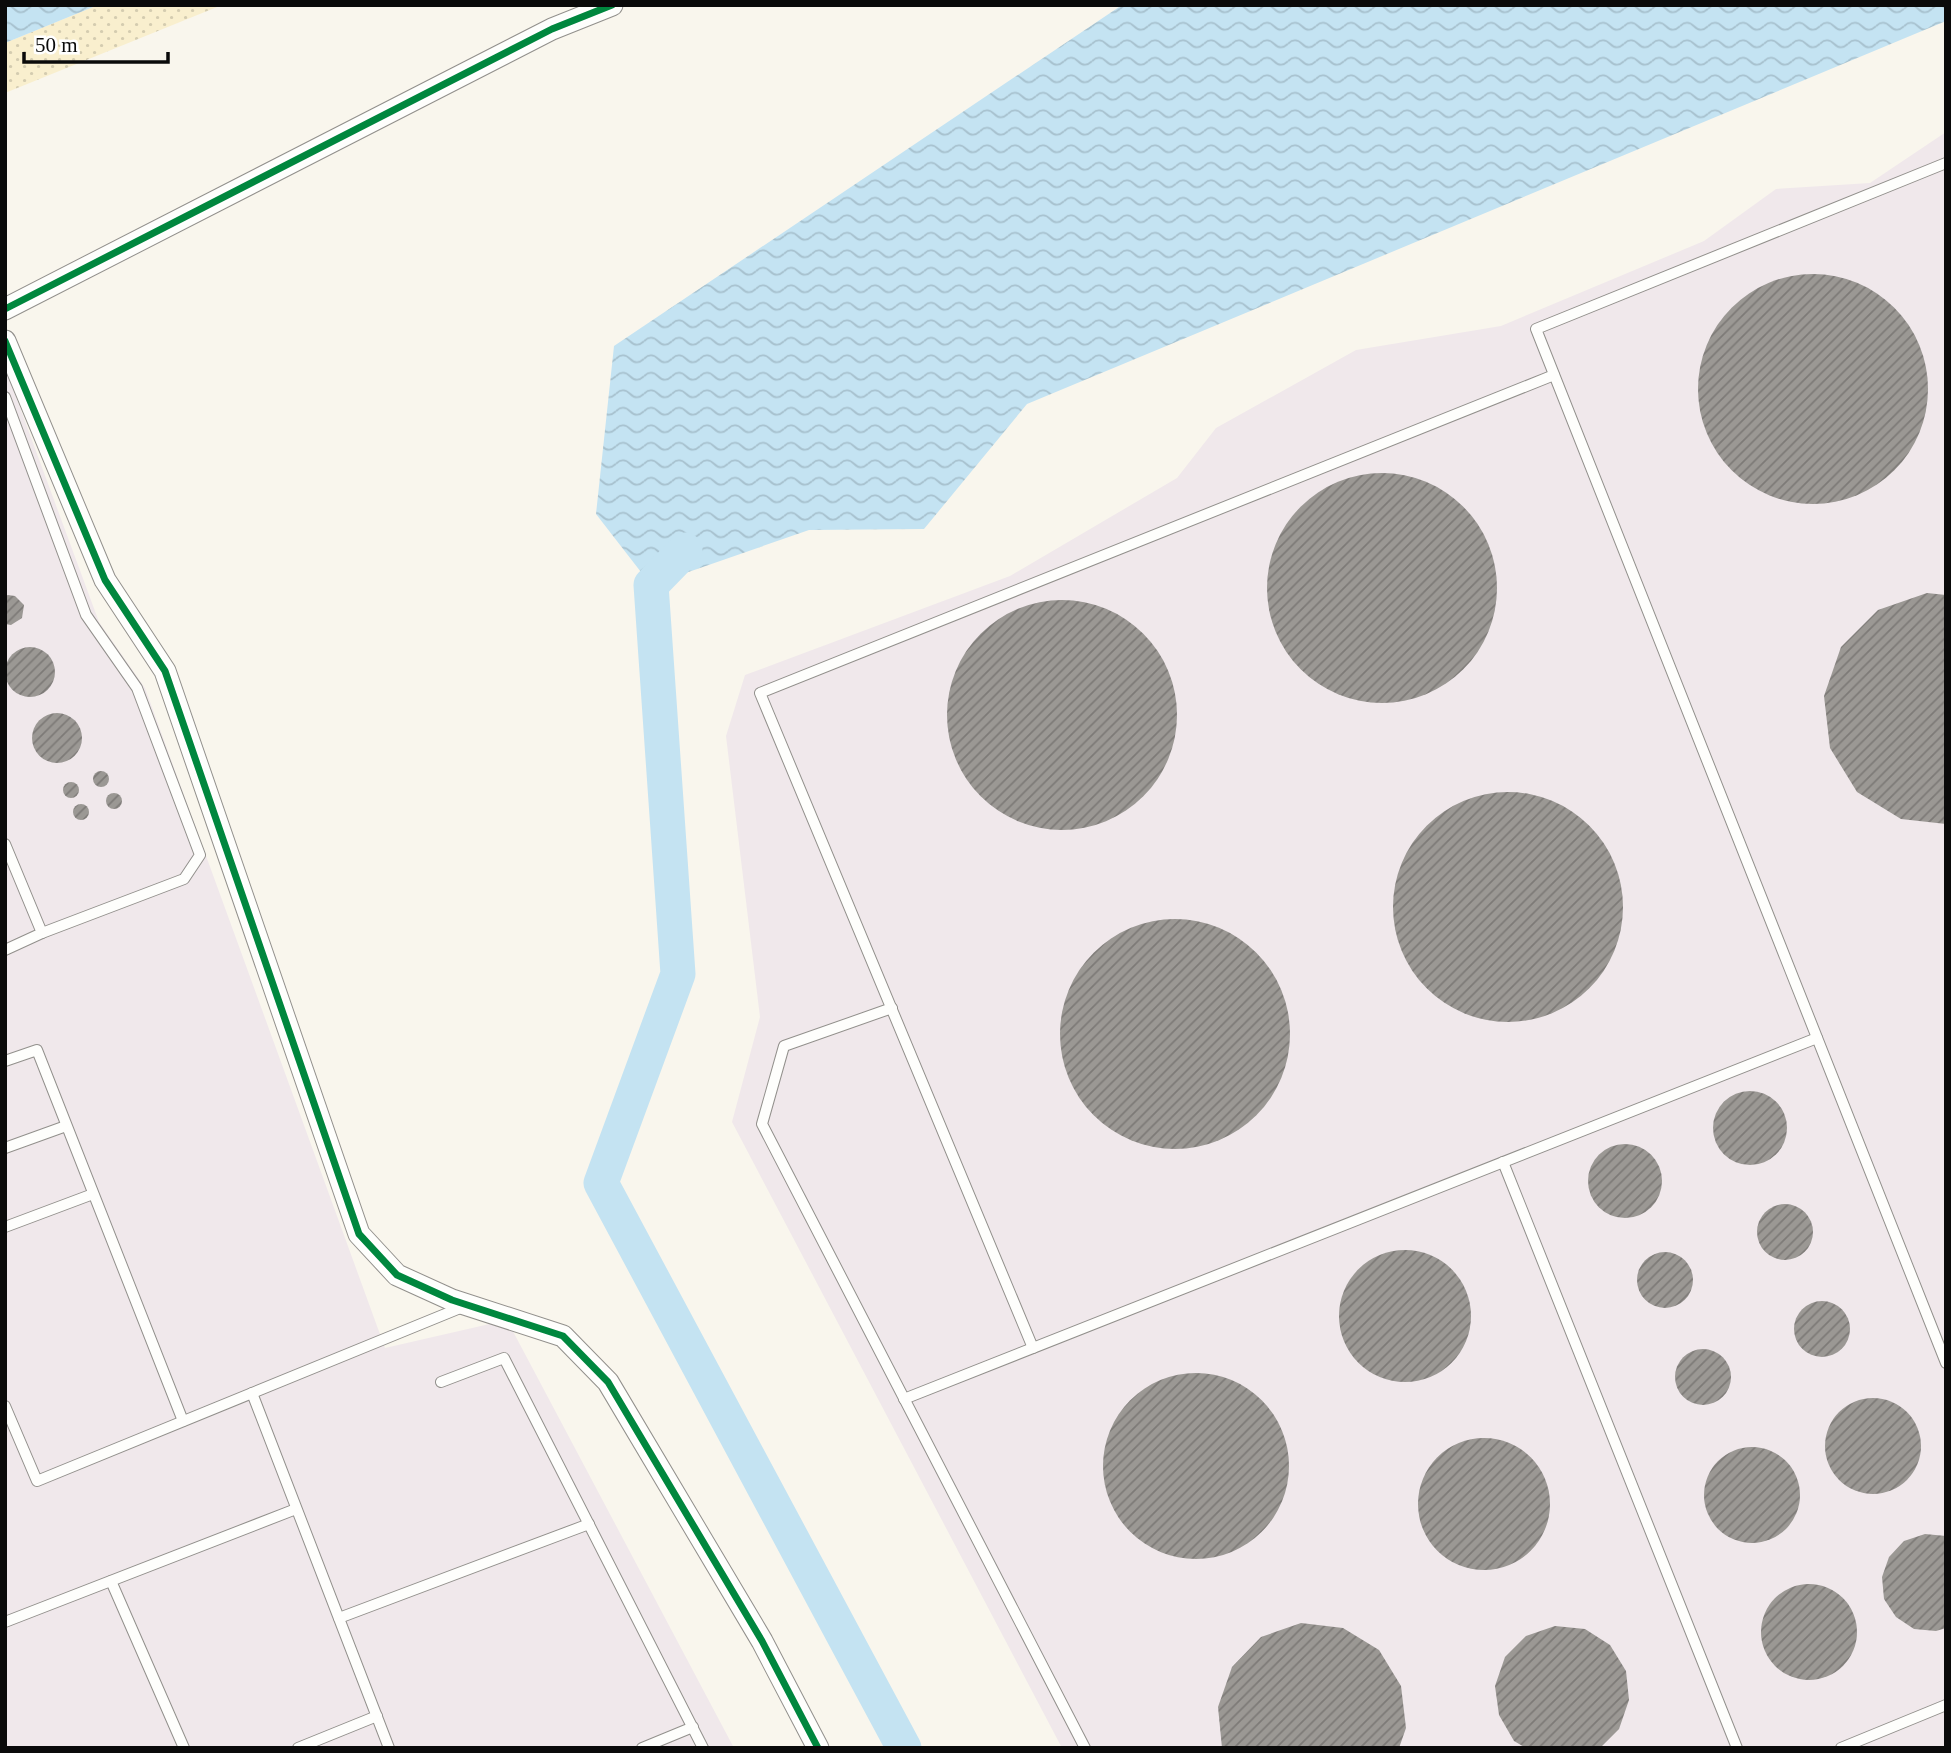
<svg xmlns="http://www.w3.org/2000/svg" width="1951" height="1753" font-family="'Times New Roman',serif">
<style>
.industrial{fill:#f0e8eb}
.sand{fill:url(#sand-dots)}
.water{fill:url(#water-waves)}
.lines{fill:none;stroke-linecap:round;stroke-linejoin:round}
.river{stroke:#c4e3f2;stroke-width:35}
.building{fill:url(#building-hatch)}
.lane-casing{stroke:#92908c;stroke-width:12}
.street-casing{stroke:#92908c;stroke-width:23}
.lane{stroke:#fefefc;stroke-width:10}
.street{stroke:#fefefc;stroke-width:21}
.cycleway-casing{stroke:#fff;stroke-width:11}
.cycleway{stroke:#00873e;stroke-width:7}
</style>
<defs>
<pattern id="sand-dots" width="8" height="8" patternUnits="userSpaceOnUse" patternTransform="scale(1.75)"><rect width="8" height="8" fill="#f9efce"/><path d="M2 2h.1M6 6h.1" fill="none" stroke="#d4ccb0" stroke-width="1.8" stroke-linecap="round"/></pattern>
<pattern id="water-waves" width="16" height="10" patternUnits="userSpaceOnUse" patternTransform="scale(1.75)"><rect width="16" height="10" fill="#c4e3f2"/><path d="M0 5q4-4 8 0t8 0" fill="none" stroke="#a7c1ce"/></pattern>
<pattern id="building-hatch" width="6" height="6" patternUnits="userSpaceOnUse" patternTransform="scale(1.75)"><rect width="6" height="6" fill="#9b9894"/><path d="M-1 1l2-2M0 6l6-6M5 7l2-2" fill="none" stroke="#7d7a77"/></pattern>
</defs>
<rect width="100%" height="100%" fill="#f9f6ed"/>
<g class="industrial">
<polygon points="1946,132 1946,1748 1062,1748 732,1122 760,1017 726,736 745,675 1010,576 1177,478 1216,428 1356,350 1501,326 1704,241 1776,189 1870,183"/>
<polygon points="5,367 99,622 145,688 385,1348 507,1320 734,1748 5,1748"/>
</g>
<polygon class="sand" points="98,5 222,5 5,93 5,43"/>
<g class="water">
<polygon points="5,5 98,5 5,43"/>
<polygon points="1122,5 1946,5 1946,21 1027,404 924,529 809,530 651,585 596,514 614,346"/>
</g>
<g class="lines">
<polyline class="river" points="685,550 651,585 678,974 601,1183 904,1748"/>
</g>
<g class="building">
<circle cx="1813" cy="389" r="115"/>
<circle cx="1382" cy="588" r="115"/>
<polygon points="1927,593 1946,595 1946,824 1901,819 1857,792 1830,748 1824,696 1841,647 1878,610"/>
<polygon points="8,595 15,596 24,605 22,618 11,625 5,624 5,596"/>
<circle cx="1062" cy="715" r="115"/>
<circle cx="30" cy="672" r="25"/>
<circle cx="57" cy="738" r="25"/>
<circle cx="101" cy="779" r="8"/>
<circle cx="71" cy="790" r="8"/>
<circle cx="1508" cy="907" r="115"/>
<circle cx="114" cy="801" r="8"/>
<circle cx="81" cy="812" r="8"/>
<circle cx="1175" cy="1034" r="115"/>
<circle cx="1750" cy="1128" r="37"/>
<circle cx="1625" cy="1181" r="37"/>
<circle cx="1785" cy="1232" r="28"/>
<circle cx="1405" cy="1316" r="66"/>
<circle cx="1665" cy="1280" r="28"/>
<circle cx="1822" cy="1329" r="28"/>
<circle cx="1703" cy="1377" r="28"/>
<circle cx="1196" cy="1466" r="93"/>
<circle cx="1873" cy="1446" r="48"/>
<circle cx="1484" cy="1504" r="66"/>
<circle cx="1752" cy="1495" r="48"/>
<polygon points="1925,1534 1946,1536 1946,1628 1936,1631 1914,1629 1896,1617 1884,1599 1882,1577 1889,1557 1904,1541"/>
<circle cx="1809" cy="1632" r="48"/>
<polygon points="1301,1623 1343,1628 1379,1650 1401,1686 1406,1728 1399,1748 1222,1748 1218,1707 1232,1667 1261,1637"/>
<polygon points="1555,1626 1585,1629 1610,1645 1626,1671 1629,1700 1619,1729 1600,1748 1526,1748 1514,1741 1499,1715 1495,1686 1505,1657 1526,1636"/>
</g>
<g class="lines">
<defs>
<g id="lane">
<polyline points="1946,163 1536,329 1946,1363"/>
<polyline points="5,397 86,615 137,688 200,855 184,879 42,933"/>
<polyline points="5,844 42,933 5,950"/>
<polyline points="892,1008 784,1046 762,1124 1085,1748"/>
<polyline points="5,1061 37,1050 183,1421"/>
<polyline points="5,1148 66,1126"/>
<polyline points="1503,1162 1737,1748"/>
<polyline points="5,1227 93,1194"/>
<polyline points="1033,1348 760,693 1554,375"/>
<polyline points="441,1382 504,1358 703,1748"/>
<polyline points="252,1393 389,1748"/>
<polyline points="904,1399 1817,1038"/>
<polyline points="5,1406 37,1481 465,1306"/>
<polyline points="111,1581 184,1748"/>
<polyline points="339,1618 589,1524"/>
<polyline points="5,1622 296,1509"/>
<polyline points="298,1748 377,1716"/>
<polyline points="642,1748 693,1727"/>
<polyline points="1841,1748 1946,1705"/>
</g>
<g id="street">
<polyline points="5,309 552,29 612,5"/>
<polyline points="5,341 105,580 165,671 359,1234 397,1275 452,1300 563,1336 608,1382 762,1641 818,1748"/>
</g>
</defs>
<use href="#lane" class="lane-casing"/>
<use href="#street" class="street-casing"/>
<use href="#lane" class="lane"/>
<use href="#street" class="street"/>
<defs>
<g id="cycleway">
<polyline points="5,309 552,29 612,5"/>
<polyline points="5,341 105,580 165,671 359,1234 397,1275 452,1300 563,1336 608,1382 762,1641 818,1748"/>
</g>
</defs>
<use href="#cycleway" class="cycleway-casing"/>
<use href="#cycleway" class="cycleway"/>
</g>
<rect width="1951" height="1753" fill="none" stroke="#0a0a0a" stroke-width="14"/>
<path d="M24 52v10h144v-10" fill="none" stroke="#0a0a0a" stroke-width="3.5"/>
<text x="35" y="52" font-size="21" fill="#0a0a0a" stroke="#ffffff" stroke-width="5" paint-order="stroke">50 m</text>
</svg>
